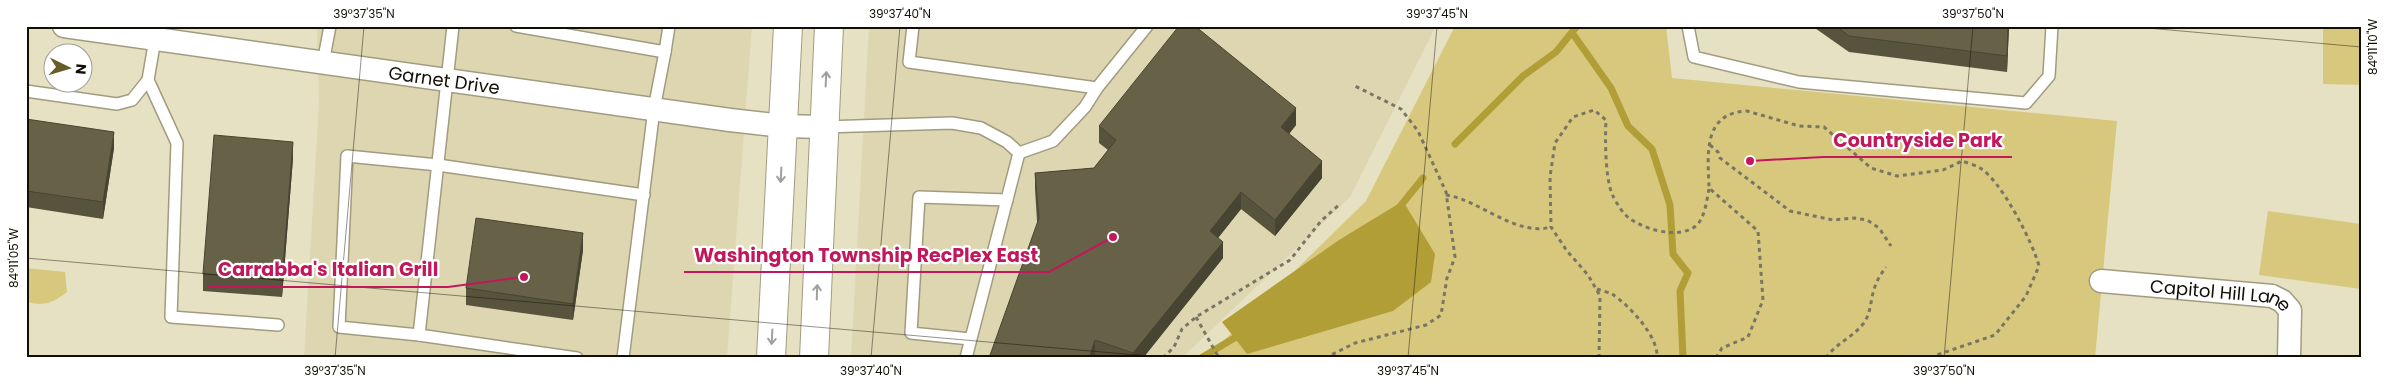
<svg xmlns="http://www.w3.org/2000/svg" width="2387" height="384" font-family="Poppins,sans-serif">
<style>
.built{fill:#ddd6b1}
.green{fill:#d7c87d}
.water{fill:#b29e37}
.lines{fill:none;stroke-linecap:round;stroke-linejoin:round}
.stream{stroke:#b29e37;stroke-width:7}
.service-casing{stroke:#a19c80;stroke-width:14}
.minor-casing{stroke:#a19c80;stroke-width:25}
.secondary-casing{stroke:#a19c80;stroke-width:30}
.path{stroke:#7a7663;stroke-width:3;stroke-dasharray:4 4;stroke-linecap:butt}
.service{stroke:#fff;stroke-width:11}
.minor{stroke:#fff;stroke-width:22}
.secondary{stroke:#fff;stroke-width:28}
.wall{fill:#58533d}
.shaded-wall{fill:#474432}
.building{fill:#666147;stroke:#474432}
.oneway{stroke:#a09f9b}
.ticks{fill:none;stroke:#121006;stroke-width:1;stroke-opacity:0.45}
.labels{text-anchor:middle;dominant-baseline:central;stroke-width:4.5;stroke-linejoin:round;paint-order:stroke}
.street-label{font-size:18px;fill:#121006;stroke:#fff}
.leader{fill:none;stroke:#c2185b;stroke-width:2}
.callout-dot{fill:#c2185b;stroke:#fff;stroke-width:2}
.callout-label{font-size:19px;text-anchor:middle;font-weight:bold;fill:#c2185b;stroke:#fff;stroke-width:4.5;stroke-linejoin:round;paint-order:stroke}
.neatline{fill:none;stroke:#121006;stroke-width:2}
.ticks-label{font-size:12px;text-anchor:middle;fill:#121006}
</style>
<rect width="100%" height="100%" fill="#e6e1c3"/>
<g class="built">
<polygon points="317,26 752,26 727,358 304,358 319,102"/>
<polygon points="869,26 1436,26 1350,197 1182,358 851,358"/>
</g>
<g class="green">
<polygon points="1455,26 1666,26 1672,78 2117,121 2095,358 1206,358 1366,201"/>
<polygon points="2323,26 2361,26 2361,85 2323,84"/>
<polygon points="2268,211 2361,224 2361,289 2259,275"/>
<path d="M 26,268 L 65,272 L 67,292 C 54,302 42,308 26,301 Z"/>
</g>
<polygon class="water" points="1403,201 1435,254 1431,282 1393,311 1247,354 1222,322 1339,240"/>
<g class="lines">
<g class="stream">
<polyline points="1573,34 1611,88 1628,126 1652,149 1670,205 1673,254 1688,273 1680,291 1683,358"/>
<polyline points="1455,144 1523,76 1556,52 1577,26"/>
<polyline points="1398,209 1423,178"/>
<polyline points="1201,358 1241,334"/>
</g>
<defs>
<g id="service">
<polyline points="453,26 419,335 577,358"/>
<polyline points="516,26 665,52 669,26"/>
<polyline points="913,26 909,62 1097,88"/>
<polyline points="1688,26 1694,57 1799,82 2026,103 2049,76 2052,26"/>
<polyline points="155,39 148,80 177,143 171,317 278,325"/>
<polyline points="323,63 330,26"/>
<polyline points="26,91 117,104 132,100 148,80"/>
<polyline points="824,127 952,123 981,128 1007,142 1019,153 1053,141 1085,107 1097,88 1147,26"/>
<polyline points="419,335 339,327 347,156 438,165 644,195"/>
<polyline points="970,339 911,333 919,197 1007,200"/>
<polyline points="623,358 654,109 665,52"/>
<polyline points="966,358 1019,153"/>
</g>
<g id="minor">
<path id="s1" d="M 64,26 L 730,120 L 783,126 L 824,127"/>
<path id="s2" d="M 2101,281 L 2272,296 L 2282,301 L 2290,310 L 2289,358"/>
</g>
<g id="secondary">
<polyline points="771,358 788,26"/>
<polyline points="814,358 829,26"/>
</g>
</defs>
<use href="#service" class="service-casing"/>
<use href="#minor" class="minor-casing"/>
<use href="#secondary" class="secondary-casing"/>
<g class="path">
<polyline points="1710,145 1718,152 1720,158 1790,211 1833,220 1854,218 1867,220 1879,228 1891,246"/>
<path d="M 1446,195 C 1480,200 1516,237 1551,227"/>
<path d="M 1597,289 C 1602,291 1608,292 1612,294 C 1629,305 1659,337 1657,358"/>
<polyline points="1196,317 1219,358"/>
<polyline points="1163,358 1174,347 1182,329 1196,317 1290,260 1321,221 1340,204"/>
<polyline points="1325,358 1355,343 1426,325 1441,315 1447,278 1455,257 1446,192 1418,131 1401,109 1355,86"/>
<path d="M 1599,358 L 1600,296 L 1588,275 L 1567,251 L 1551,227 L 1550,177 L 1555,143 L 1573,117 L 1594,110 L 1606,120 C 1605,139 1605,180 1613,196 C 1616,202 1623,214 1629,218 C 1645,230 1680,240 1697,225 C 1705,217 1707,199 1709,189"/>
<path d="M 1716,358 L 1722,348 L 1748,337 L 1763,300 L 1758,231 L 1709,188 C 1708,155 1702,113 1747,111 L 1799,126 L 1824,127 L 1871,168 L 1897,176 L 1943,170 L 1962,161 C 1967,163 1975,165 1980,168 C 2001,180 2033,243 2039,266 L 2026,296 L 1995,335 L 1928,358"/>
<path d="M 1826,358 C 1836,343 1852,338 1863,324 C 1872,313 1870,297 1876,284 C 1878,278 1882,273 1886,267"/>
</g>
<use href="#service" class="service"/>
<use href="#minor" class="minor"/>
<use href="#secondary" class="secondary"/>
</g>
<g class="wall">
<polygon points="1812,26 2009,26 2007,72 1849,52"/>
<polygon points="26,119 114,148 103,219 26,207"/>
<polygon points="1296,125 1289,134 1322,178 1275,236 1241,209 1218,238 1223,258 1143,358 1098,358 1095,357 1037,221 1035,189 1035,173 1094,168 1108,150 1099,143 1099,126"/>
<polygon points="293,158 282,297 203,291 203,274"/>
<polygon points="583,250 573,320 466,305 466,288"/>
</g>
<g class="shaded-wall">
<polygon points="2008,26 2009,26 2007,72 2007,56"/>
<polygon points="1296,108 1296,125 1281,144 1281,127"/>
<polygon points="114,132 114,148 103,219 103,202"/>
<polygon points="293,142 293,158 282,297 282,280"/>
<polygon points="1322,161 1322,178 1275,236 1275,220"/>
<polygon points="1241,192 1241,209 1210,248 1210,231"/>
<polygon points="583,233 583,250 573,320 573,304"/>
<polygon points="1223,242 1223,258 1143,358 1133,358 1133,353"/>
<polygon points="1095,340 1095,358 1089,358"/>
</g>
<g class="building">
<polygon points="1179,26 1195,26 1296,108 1281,127 1322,161 1275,220 1241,192 1210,231 1223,242 1133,353 1095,340 1089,358 989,358 1039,218 1035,173 1094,168 1116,140 1099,126"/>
<polygon points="1836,26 2008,26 2007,56 1849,36"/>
<polygon points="26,119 114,132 103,202 26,191"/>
<polygon points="214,135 293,142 282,280 203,274"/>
<polygon points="476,218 583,233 573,304 466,288"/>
</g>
<defs><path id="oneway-shaft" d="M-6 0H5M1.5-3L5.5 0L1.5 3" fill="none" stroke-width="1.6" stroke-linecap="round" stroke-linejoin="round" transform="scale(1.25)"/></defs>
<g class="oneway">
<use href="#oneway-shaft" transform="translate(826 79) rotate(-87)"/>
<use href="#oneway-shaft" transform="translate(781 175) rotate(93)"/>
<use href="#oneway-shaft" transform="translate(817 292) rotate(-88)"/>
<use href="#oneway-shaft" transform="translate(772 337) rotate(93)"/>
</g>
<path class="ticks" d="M 2125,26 L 2361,47M 26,258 L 1171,358M 335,358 L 364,26M 871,358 L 900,26M 1408,358 L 1437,26M 1944,358 L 1973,26"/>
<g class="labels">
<g class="street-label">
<text stroke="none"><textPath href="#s1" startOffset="384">Garnet Drive</textPath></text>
<text stroke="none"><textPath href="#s2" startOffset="121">Capitol Hill Lane</textPath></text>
</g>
</g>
<path class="leader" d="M1750 161L1823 157H2012M1113 237L1049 272H684M524 277L448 287H207"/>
<g class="callout-dot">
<circle cx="1750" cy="161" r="5"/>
<circle cx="1113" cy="237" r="5"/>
<circle cx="524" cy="277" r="5"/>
</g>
<g class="callout-label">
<text x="1918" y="147">Countryside Park</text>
<text x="866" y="262">Washington Township RecPlex East</text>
<text x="328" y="276">Carrabba's Italian Grill</text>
</g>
<rect width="2387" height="384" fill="none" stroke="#ffffff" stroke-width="55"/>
<g transform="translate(68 68) rotate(95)"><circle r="24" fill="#ffffff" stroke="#a09f9b"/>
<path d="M0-4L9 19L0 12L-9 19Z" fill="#665c28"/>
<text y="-8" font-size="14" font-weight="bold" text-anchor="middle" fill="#121006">N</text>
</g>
<rect x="28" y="28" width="2332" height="328" class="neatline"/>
<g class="ticks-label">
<text x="364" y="18">39°37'35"N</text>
<text x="900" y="18">39°37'40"N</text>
<text x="1437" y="18">39°37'45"N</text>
<text x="1973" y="18">39°37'50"N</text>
<text transform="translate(2373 47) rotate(-90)" y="4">84°11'10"W</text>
<text transform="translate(14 258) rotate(-90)" y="4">84°11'05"W</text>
<text x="335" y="375">39°37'35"N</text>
<text x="871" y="375">39°37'40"N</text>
<text x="1408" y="375">39°37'45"N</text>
<text x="1944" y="375">39°37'50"N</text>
</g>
</svg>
